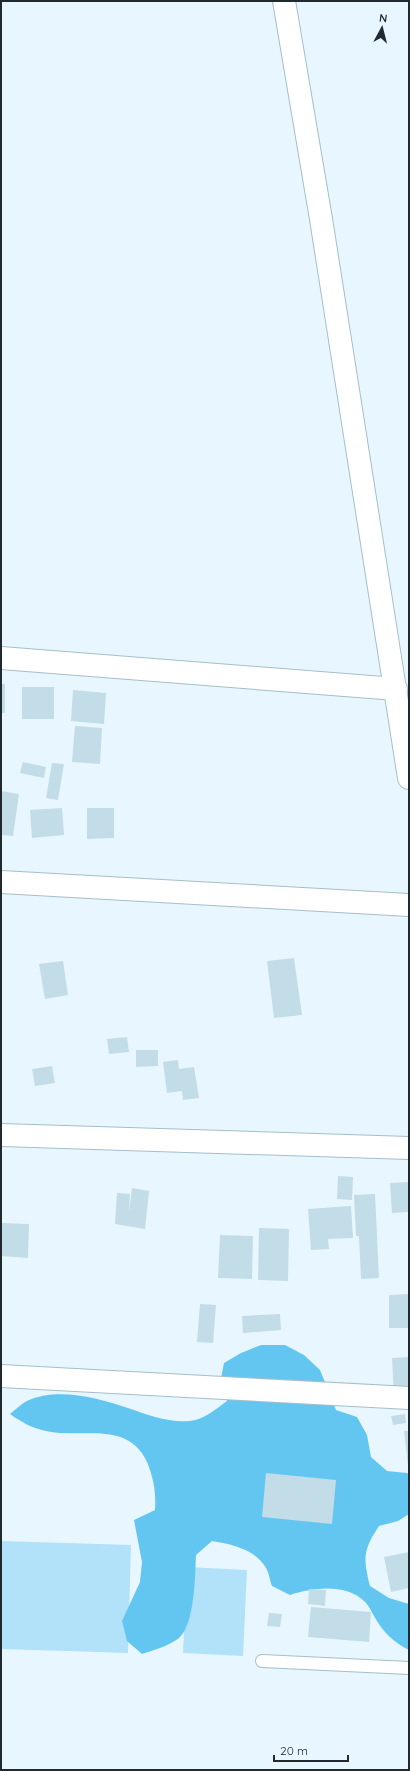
<svg xmlns="http://www.w3.org/2000/svg" width="410" height="1771" font-family="Quicksand,sans-serif">
<style>
.green{fill:#b1e2fa}
.forest{fill:#62c6f1}
.building{fill:#c2dce8}
.lines{fill:none;stroke-linecap:round;stroke-linejoin:round}
.lane-casing{stroke:#a5becb;stroke-width:14}
.street-casing{stroke:#a5becb;stroke-width:24}
.lane{stroke:#fff;stroke-width:12}
.street{stroke:#fff;stroke-width:22}
</style>
<rect width="100%" height="100%" fill="#e8f7ff"/>
<g class="green">
<polygon points="1,1541 131,1545 128,1653 1,1649"/>
<polygon points="187,1567 247,1570 243,1656 183,1653"/>
</g>
<path class="forest" d="M 261,1345 L 285,1345 L 304,1355 L 320,1370 L 336,1410 L 357,1417 L 367,1435 L 371,1457 L 387,1471 L 407,1473 L 409,1475 L 409,1514 L 398,1521 L 379,1526 C 363,1550 363,1558 370,1586 L 389,1598 L 409,1604 L 409,1650 C 393,1642 383,1632 374,1616 C 371,1611 368,1604 364,1601 C 345,1583 312,1588 290,1595 L 272,1586 C 270,1581 269,1573 266,1568 C 255,1549 231,1544 212,1541 L 196,1555 C 195,1575 195,1624 179,1638 C 169,1646 154,1650 142,1654 L 127,1641 L 122,1621 L 140,1582 L 142,1562 L 134,1520 L 155,1510 C 156,1493 154,1479 147,1462 C 128,1420 82,1439 46,1431 C 32,1428 21,1422 10,1414 C 15,1410 21,1404 27,1401 C 58,1387 97,1398 128,1408 C 148,1415 169,1423 190,1421 C 205,1419 216,1409 227,1401 L 220,1383 L 224,1363 L 241,1353 Z"/>
<g class="building">
<rect x="1" y="684" width="4" height="29"/>
<rect x="22" y="687" width="32" height="32"/>
<polygon points="73,690 106,693 104,724 71,721"/>
<polygon points="75,726 102,728 100,764 72,762"/>
<polygon points="23,762 46,767 44,778 20,773"/>
<polygon points="52,763 64,764 58,800 46,798"/>
<polygon points="1,791 19,794 13,836 1,835"/>
<polygon points="62,808 64,835 32,838 30,810"/>
<polygon points="87,808 114,808 114,838 87,839"/>
<polygon points="294,958 302,1015 274,1018 267,961"/>
<polygon points="63,961 68,995 45,999 39,964"/>
<polygon points="127,1037 129,1052 109,1054 107,1039"/>
<polygon points="136,1050 158,1050 158,1066 136,1067"/>
<polygon points="178,1060 179,1069 194,1067 199,1098 183,1100 182,1091 167,1093 163,1062"/>
<polygon points="52,1066 55,1083 35,1086 32,1069"/>
<polygon points="338,1176 353,1177 352,1200 337,1199"/>
<polygon points="409,1182 409,1212 392,1213 390,1183"/>
<polygon points="132,1188 149,1191 145,1229 115,1224 117,1193 130,1194 129,1213"/>
<polygon points="375,1194 379,1278 361,1279 359,1236 356,1236 354,1195"/>
<polygon points="351,1206 353,1238 328,1239 329,1249 311,1250 308,1209"/>
<polygon points="2,1223 29,1224 28,1258 1,1256"/>
<polygon points="259,1228 289,1229 288,1281 258,1280"/>
<polygon points="220,1235 253,1236 252,1279 218,1278"/>
<polygon points="409,1294 409,1328 389,1328 389,1295"/>
<polygon points="200,1304 216,1305 213,1343 197,1342"/>
<polygon points="280,1314 281,1330 243,1333 242,1316"/>
<polygon points="409,1357 409,1394 394,1395 392,1358"/>
<polygon points="405,1414 406,1423 393,1425 391,1416"/>
<polygon points="404,1431 409,1431 409,1466 408,1466"/>
<polygon points="266,1473 336,1480 332,1524 262,1517"/>
<polygon points="409,1552 409,1588 391,1592 384,1557"/>
<polygon points="309,1589 326,1590 325,1606 308,1604"/>
<polygon points="311,1607 371,1612 369,1642 308,1637"/>
<polygon points="269,1613 282,1614 280,1627 267,1626"/>
</g>
<g class="lines">
<defs>
<polyline id="lane" points="262,1661 409,1668"/>
<g id="street">
<polyline points="284,1 321,219 409,778"/>
<polyline points="1,658 396,689"/>
<polyline points="1,882 409,905"/>
<polyline points="1,1135 409,1148"/>
<polyline points="1,1376 409,1398"/>
</g>
</defs>
<use href="#lane" class="lane-casing"/>
<use href="#street" class="street-casing"/>
<use href="#lane" class="lane"/>
<use href="#street" class="street"/>
</g>
<rect width="410" height="1771" fill="none" stroke="#20292e" stroke-width="4"/>
<g transform="translate(382 28) rotate(7)" stroke="#e8f7ff" stroke-width="3" paint-order="stroke">
<path d="M0-3L7 15L0 10L-7 15Z" fill="#20292e"/>
<text y="-6" font-size="11" font-weight="bold" text-anchor="middle" fill="#20292e">N</text>
</g>
<path d="M274 1755v6h74v-6" fill="none" stroke="#20292e" stroke-width="2"/>
<text x="280" y="1755" font-size="12" fill="#20292e" stroke="#e8f7ff" stroke-width="3" paint-order="stroke">20 m</text>
</svg>
